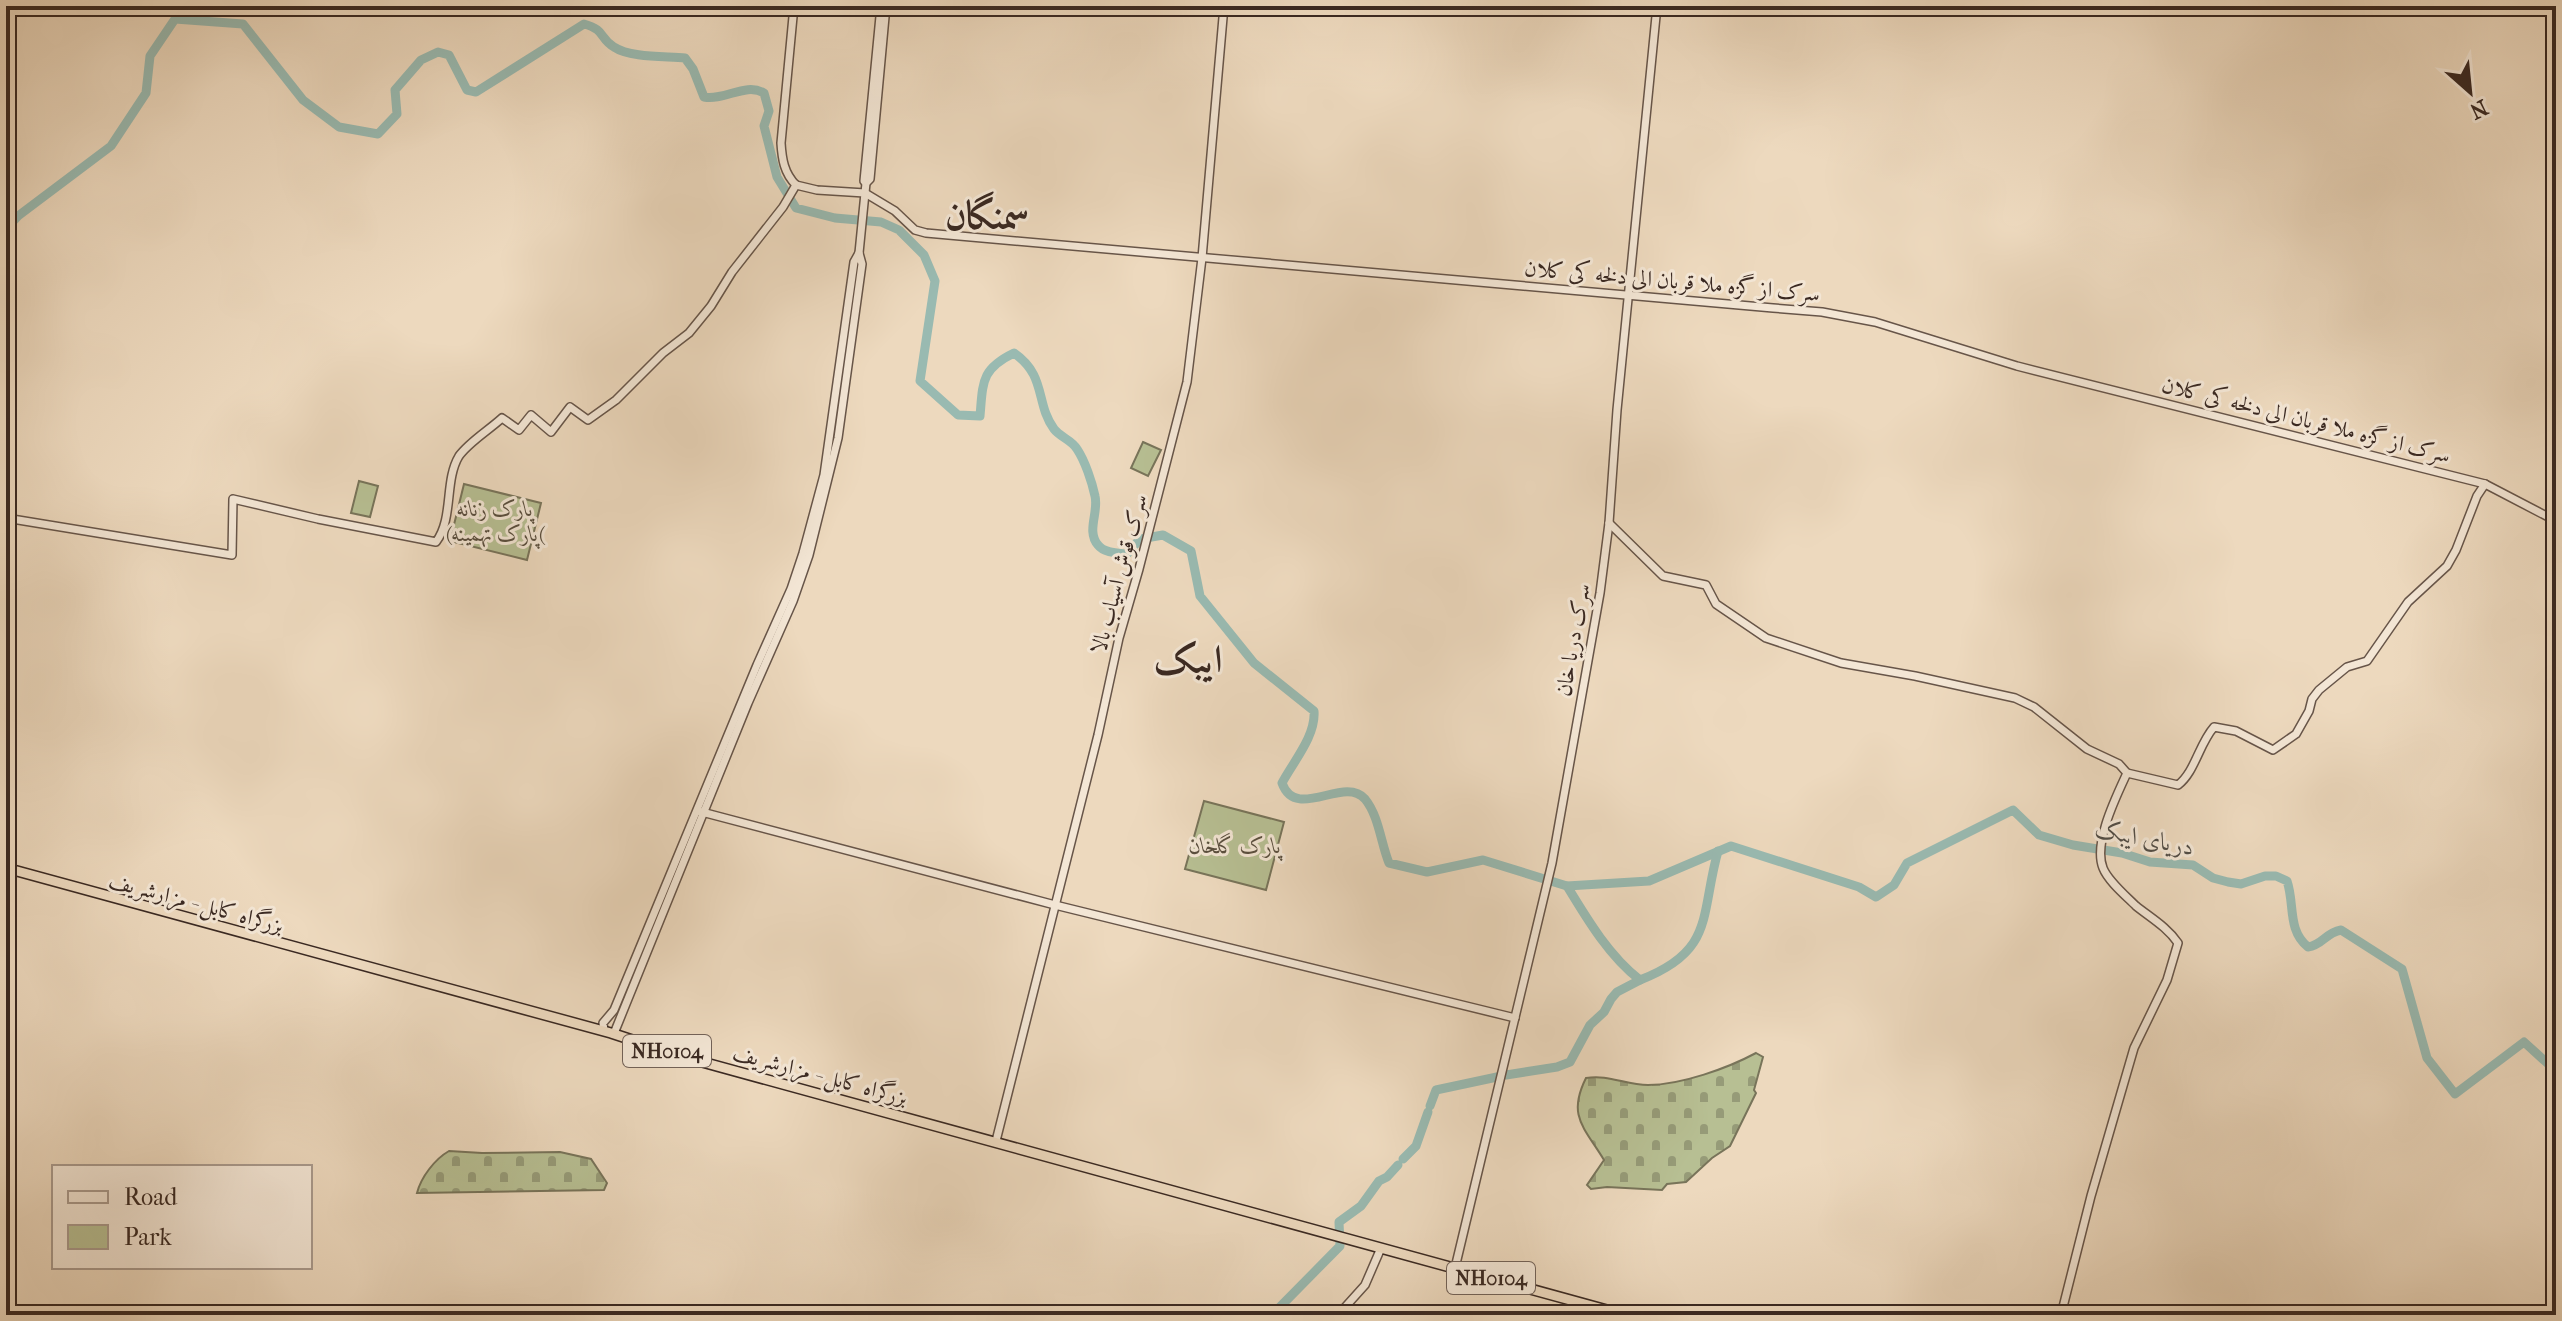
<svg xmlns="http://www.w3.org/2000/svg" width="2562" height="1321" font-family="'IM FELL French Canon',Amiri,serif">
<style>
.cemetery{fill:url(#cemetery-stones);stroke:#78745a;stroke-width:2}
.park{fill:#b7bf93;stroke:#78745a;stroke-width:2}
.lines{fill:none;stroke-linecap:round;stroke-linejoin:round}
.river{stroke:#99bab1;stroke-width:9}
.tertiary-casing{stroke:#675549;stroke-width:10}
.trunk-casing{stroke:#3a2922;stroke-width:12}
.tertiary{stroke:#f3e6d5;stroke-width:7}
.trunk{stroke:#edd9be;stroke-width:9}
.labels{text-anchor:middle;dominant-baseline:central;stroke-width:6;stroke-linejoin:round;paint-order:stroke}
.shield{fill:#f3e6d5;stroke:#726258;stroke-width:2}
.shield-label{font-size:20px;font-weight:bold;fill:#3a2922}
.street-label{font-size:22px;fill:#3a2922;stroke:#f3e6d5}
.park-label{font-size:22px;font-style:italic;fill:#594e3e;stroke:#f3e6d5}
.water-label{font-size:24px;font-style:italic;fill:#524d46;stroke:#f3e6d5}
.town-label{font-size:38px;font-weight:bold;fill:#3a2922;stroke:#f3e6d5}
</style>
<defs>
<pattern id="cemetery-stones" width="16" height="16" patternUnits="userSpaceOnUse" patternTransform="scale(2)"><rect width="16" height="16" fill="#b7bf93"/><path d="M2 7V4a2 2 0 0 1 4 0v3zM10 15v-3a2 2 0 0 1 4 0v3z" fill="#969b78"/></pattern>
</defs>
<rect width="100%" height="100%" fill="#edd9be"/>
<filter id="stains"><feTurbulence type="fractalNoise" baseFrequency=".0025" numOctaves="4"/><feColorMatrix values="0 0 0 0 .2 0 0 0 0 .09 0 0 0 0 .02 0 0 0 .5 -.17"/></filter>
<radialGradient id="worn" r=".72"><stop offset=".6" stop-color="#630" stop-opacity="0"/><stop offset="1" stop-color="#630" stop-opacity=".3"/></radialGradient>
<g class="cemetery">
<path d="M 1756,1053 L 1763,1057 L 1754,1090 L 1756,1093 L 1730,1146 L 1712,1158 L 1686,1182 L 1667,1184 L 1662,1190 L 1607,1187 L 1591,1189 L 1587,1185 L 1604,1160 C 1584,1127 1567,1116 1586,1078 C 1608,1074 1626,1085 1648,1085 C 1681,1085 1728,1068 1756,1053 Z"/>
<path d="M 449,1151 L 482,1153 L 560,1152 L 591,1159 L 607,1183 L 604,1190 L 417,1193 C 421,1177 435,1159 449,1151 Z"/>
</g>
<g class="park">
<polygon points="1143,442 1161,450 1148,476 1131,468"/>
<polygon points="359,481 378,486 370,517 351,513"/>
<polygon points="464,484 541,503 527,560 450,541"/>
<polygon points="1204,801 1284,822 1266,890 1185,869"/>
</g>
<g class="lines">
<g class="river">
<path d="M 6,229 L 18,216 L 111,146 L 146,93 L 150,56 L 175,19 L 243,24 L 303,100 L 339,127 L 378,134 L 397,114 L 395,90 L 421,60 L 438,52 L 449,55 L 467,90 L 476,92 L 584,24 C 606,30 599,38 614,47 C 630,58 667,56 685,58 L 693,69 L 704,97 C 724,101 746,82 764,93 L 769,111 L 764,126 L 777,177 L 796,208 L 835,218 L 881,222 L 899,230 L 924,255 L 935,281 L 920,381 L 958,415 L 980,416 C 983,382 981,369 1014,353 C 1047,376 1035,403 1054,429 C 1060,437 1072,440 1077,449 C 1085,461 1092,482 1095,496 C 1099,512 1086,531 1098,545 C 1104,553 1118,553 1127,554 L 1140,539 L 1163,535 L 1191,551 L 1200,596 L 1254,663 L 1314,711 C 1316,736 1293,762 1282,783 C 1296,822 1344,775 1365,799 C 1379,816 1381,844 1389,863 L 1427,872 L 1483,860 L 1567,886 L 1649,881 L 1731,846 L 1859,887 L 1876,897 L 1894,885 L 1907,863 L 2013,810 L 2039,835 L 2073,845 L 2122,853 L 2150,862 L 2193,865 L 2213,878 L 2228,882 L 2241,884 L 2265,876 L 2276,876 L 2287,881 C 2295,904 2287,930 2308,947 C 2323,945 2325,933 2341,930 L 2402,969 L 2427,1058 L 2455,1094 L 2524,1042 L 2556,1071"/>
<path d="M 1567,886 C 1587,919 1609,956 1640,980 C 1715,951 1700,916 1718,851"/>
<polyline points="1506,1075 1557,1067 1570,1062 1590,1025 1604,1012 1611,999 1617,992 1640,980"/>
<polyline points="1430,1106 1436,1090 1497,1077"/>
<polyline points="1403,1159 1416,1146 1428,1112"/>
<polyline points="1272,1315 1340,1246 1339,1222 1361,1206 1379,1181 1387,1177 1398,1165"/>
</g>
<defs>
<g id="tertiary">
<path d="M 794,6 L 781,143 C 782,159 784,173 796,185"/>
<polyline points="866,183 864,181 881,6"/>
<polyline points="796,185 817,190 865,193 895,211 915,230 926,233 1773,308 1822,312 1875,322 2017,366 2485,484 2556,521"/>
<path d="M 6,518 L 232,555 L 233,499 L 318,519 L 436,542 C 454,518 444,481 459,456 C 469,442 489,430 502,418 L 519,430 L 531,415 L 551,432 L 570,407 L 588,420 L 616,400 L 663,353 L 689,333 L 711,306 L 732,272 L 783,207 L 796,185"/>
<path d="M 1609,523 L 1663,576 L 1706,585 L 1716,604 L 1766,638 L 1841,663 L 1915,676 L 2015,698 L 2034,707 L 2087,749 L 2119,764 L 2127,773 L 2178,785 C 2195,772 2199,744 2214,727 L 2236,731 L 2273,750 L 2296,734 L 2309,711 L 2312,699 L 2319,690 L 2347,667 L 2367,661 L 2408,602 L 2447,566 L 2456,550 L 2477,496 L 2485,484"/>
<polyline points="698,811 1055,905 1515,1018"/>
<polyline points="604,1031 603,1023 614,1010 757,665 791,589 803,553 824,475 854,262 859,253 866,183 870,179 886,6"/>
<polyline points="611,1033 615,1031 748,703 793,601 809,555 838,438 862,264 859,253"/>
<polyline points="996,1141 1098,735 1119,638 1139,569 1187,382 1202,258 1224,6"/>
<polyline points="1455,1268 1552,863 1600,593 1609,523 1617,410 1657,6"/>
<polyline points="1338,1315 1365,1285 1381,1248"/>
<path d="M 2061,1315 L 2091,1196 L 2134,1048 L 2167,980 L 2178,943 C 2167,927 2151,918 2136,906 C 2126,896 2108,881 2103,868 C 2093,843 2116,797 2127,773"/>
</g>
<polyline id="trunk" points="6,868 611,1033 684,1057 1625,1315"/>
</defs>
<use href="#tertiary" class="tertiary-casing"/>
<use href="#trunk" class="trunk-casing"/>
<use href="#tertiary" class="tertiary"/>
<use href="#trunk" class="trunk"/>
</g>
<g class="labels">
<g class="shield">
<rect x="623" y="1035" width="88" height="32" rx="6"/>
<rect x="1447" y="1262" width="88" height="32" rx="6"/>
</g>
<g class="shield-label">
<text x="667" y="1051">NH0104</text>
<text x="1491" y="1278">NH0104</text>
</g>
<g class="street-label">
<text transform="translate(1672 281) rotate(5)">سرک از گزه ملا قربان الی دلخه کی کلان</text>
<text transform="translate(2306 420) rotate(14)">سرک از گزه ملا قربان الی دلخه کی کلان</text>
<text transform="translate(1119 574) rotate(-75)">سرک قوش آسیاب بالا</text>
<text transform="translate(1573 640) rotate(-80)">سرک دریا خان</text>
<text transform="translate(196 903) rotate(15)">بزرگراه کابل - مزارشریف</text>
<text transform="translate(820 1075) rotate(15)">بزرگراه کابل - مزارشریف</text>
</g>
<g class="park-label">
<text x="495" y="509">پارک زنانه<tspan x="495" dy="25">(پارک تهمینه(</tspan></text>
<text x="1235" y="846">پارک گلخان</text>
</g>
<g class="water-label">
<text transform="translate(2145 838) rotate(11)">دریای ایبک</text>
</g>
<g class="town-label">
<text x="987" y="215">سمنگان</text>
<text x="1188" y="659">ایبک</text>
</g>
</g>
<rect width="2562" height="1321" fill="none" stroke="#edd9be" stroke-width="32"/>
<rect x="8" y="8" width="2546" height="1305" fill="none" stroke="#3a2922" stroke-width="4"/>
<rect x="16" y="16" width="2530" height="1289" fill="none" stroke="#3a2922" stroke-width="2"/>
<rect x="52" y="1165" width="260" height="104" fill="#f3e6d5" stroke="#a99a8d" stroke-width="2"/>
<rect x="68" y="1191" width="40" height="12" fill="#f3e6d5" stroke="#a99a8d" stroke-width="2"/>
<text x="124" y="1205" font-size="24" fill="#3a2922">Road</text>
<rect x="68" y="1225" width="40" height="24" fill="#b7bf93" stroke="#a99a8d" stroke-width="2"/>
<text x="124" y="1245" font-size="24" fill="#3a2922">Park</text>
<g transform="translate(2470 92) rotate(153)" stroke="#f3e6d5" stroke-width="6" paint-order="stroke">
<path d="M0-6L14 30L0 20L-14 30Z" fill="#3a2922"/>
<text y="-12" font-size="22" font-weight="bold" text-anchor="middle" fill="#3a2922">N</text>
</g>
<rect width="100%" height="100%" filter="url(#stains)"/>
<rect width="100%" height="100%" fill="url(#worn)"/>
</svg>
